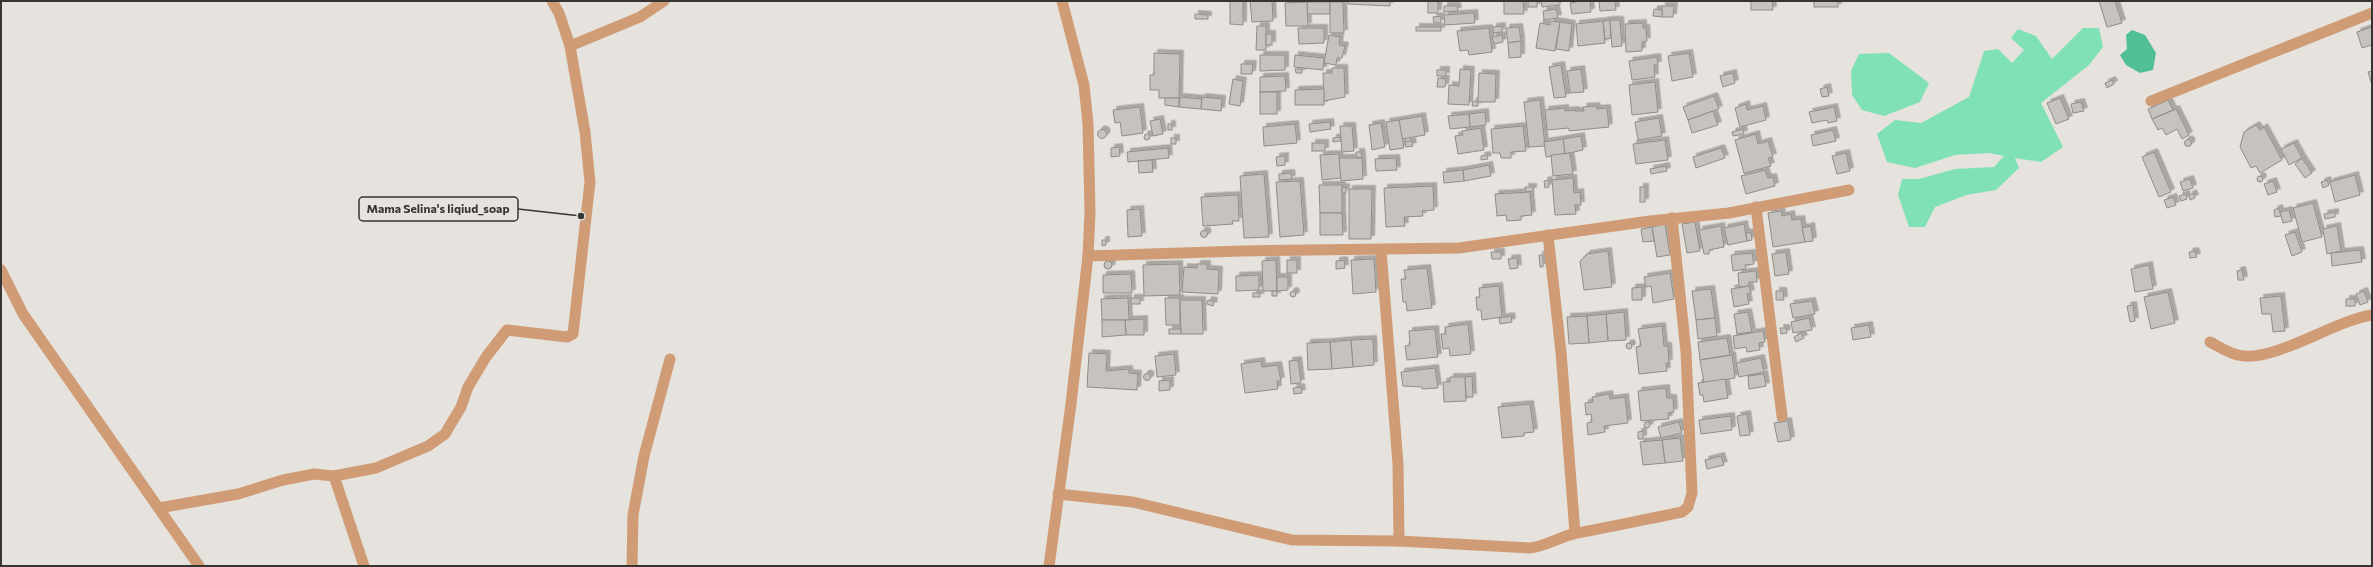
<svg xmlns="http://www.w3.org/2000/svg" width="2373" height="567" font-family="Commissioner,sans-serif">
<style>
.green{fill:#80e1b7}
.forest{fill:#50bf93}
.building{fill:#c6c3be;stroke:#908d88;filter:url(#shadow)}
.lines{fill:none;stroke-linecap:round;stroke-linejoin:round}
.minor{stroke:#d09c76;stroke-width:11}
.tertiary{stroke:#d09c76;stroke-width:11}
.leader{fill:none;stroke:#363533;stroke-width:1.5}
.callout-dot{fill:#363533;stroke:#e6e2dd;stroke-width:1.5}
.callout{fill:#e6e2dd;stroke:#363533;stroke-width:1.5}
.callout-label{font-size:12px;text-anchor:middle;font-weight:bold;fill:#363533}
</style>
<defs>
<filter id="shadow"><feDropShadow dx="3.5" dy="-3.5" stdDeviation="0" flood-color="#0004"/></filter>
</defs>
<rect width="100%" height="100%" fill="#e6e2dd"/>
<g class="green">
<polygon points="2083,28 2099,28 2103,47 2089,65 2041,103 2063,147 2041,162 2015,158 2019,168 1996,190 1966,195 1935,207 1925,227 1909,227 1898,195 1902,179 1919,179 1955,169 1994,167 2004,156 1989,153 1955,155 1915,168 1887,162 1877,134 1895,120 1921,123 1969,97 1984,51 1998,49 2012,63 2024,50 2011,38 2018,29 2036,36 2052,59"/>
<polygon points="1889,53 1929,83 1920,102 1884,116 1862,110 1852,95 1851,71 1859,54"/>
</g>
<polygon class="forest" points="2132,30 2145,35 2156,53 2153,70 2140,73 2126,65 2120,55 2127,49 2126,35"/>
<g class="building">
<polygon points="1230,1 1243,1 1243,25 1230,24"/>
<polygon points="1250,1 1272,1 1273,21 1252,22"/>
<polygon points="1348,1 1390,1 1390,6 1348,4"/>
<rect x="1428" y="1" width="10" height="12"/>
<polygon points="1504,1 1523,1 1524,14 1504,14"/>
<rect x="1528" y="1" width="9" height="6"/>
<polygon points="1541,1 1560,1 1560,5 1542,7"/>
<polygon points="1581,1 1590,1 1591,12 1572,14 1570,3"/>
<polygon points="1599,1 1615,1 1616,10 1600,11"/>
<polygon points="1751,1 1772,1 1773,10 1751,10"/>
<rect x="1814" y="1" width="24" height="6"/>
<polygon points="2099,1 2115,1 2122,23 2107,27"/>
<rect x="1307" y="2" width="23" height="12"/>
<polygon points="1307,2 1308,26 1286,26 1285,3"/>
<polygon points="1330,2 1343,2 1344,33 1330,33"/>
<polygon points="1444,6 1457,6 1458,11 1444,12"/>
<polygon points="1662,6 1674,6 1673,17 1662,17"/>
<polygon points="1556,9 1558,18 1544,20 1543,11"/>
<polygon points="1654,9 1662,10 1662,17 1653,16"/>
<polygon points="1474,13 1475,23 1445,25 1444,15"/>
<polygon points="1195,14 1208,15 1208,19 1195,19"/>
<polygon points="1441,16 1441,23 1434,23 1433,17"/>
<polygon points="1610,20 1611,38 1605,39 1603,21"/>
<polygon points="1610,20 1620,20 1622,46 1612,47"/>
<polygon points="1550,21 1560,22 1555,51 1536,48 1540,23 1550,25"/>
<polygon points="1603,21 1605,43 1578,46 1576,24"/>
<polygon points="1560,22 1572,24 1569,51 1556,49"/>
<polygon points="1643,23 1643,28 1646,28 1647,41 1642,42 1642,51 1626,52 1625,24"/>
<polygon points="1257,26 1266,26 1266,50 1256,50"/>
<polygon points="1502,26 1502,32 1493,33 1493,27"/>
<rect x="1416" y="27" width="25" height="4"/>
<polygon points="1519,27 1521,41 1508,43 1506,28"/>
<polygon points="2372,27 2372,45 2362,48 2357,32"/>
<polygon points="1298,28 1324,28 1324,43 1299,44"/>
<polygon points="1489,28 1492,52 1469,55 1468,50 1460,51 1457,31"/>
<rect x="1266" y="34" width="6" height="11"/>
<polygon points="1329,35 1340,37 1339,45 1345,46 1342,58 1337,58 1336,65 1324,63"/>
<polygon points="1502,35 1503,42 1494,44 1492,37"/>
<polygon points="1521,41 1521,57 1509,58 1508,43"/>
<polygon points="1154,53 1180,54 1179,98 1159,98 1159,90 1150,90 1150,75 1154,75"/>
<polygon points="1689,53 1693,77 1672,81 1668,56"/>
<polygon points="1260,55 1285,55 1285,70 1260,71"/>
<polygon points="1295,55 1324,58 1323,70 1294,67"/>
<polygon points="1657,57 1658,65 1654,65 1655,77 1632,80 1629,61"/>
<polygon points="1241,64 1253,64 1252,74 1241,74"/>
<polygon points="1561,65 1566,97 1554,98 1549,67"/>
<polygon points="1332,68 1344,68 1345,97 1324,101 1323,73 1332,73"/>
<polygon points="1295,69 1302,69 1302,73 1296,73"/>
<polygon points="1460,69 1471,70 1469,105 1448,104 1449,85 1459,86"/>
<polygon points="1581,69 1584,92 1570,93 1567,71"/>
<rect x="1437" y="70" width="9" height="6"/>
<polygon points="2372,71 2372,85 2368,72"/>
<polygon points="1479,73 1496,74 1495,102 1478,102"/>
<polygon points="1733,73 1735,83 1723,87 1720,76"/>
<polygon points="1285,76 1286,91 1260,92 1260,77"/>
<polygon points="1438,78 1446,79 1445,87 1437,87"/>
<polygon points="1233,79 1243,81 1240,106 1229,104"/>
<polygon points="2112,80 2114,84 2107,88 2105,83"/>
<polygon points="1655,82 1658,112 1632,115 1629,85"/>
<polygon points="1827,87 1829,96 1822,97 1820,89"/>
<polygon points="1324,89 1324,105 1295,105 1295,90"/>
<rect x="1260" y="92" width="17" height="22"/>
<polygon points="1714,96 1719,109 1688,120 1683,107"/>
<polygon points="1180,97 1202,99 1201,109 1179,107"/>
<polygon points="1202,97 1222,99 1221,111 1201,109"/>
<polygon points="1165,98 1179,98 1179,107 1165,105"/>
<polygon points="2060,98 2069,119 2056,124 2047,103"/>
<polygon points="1540,100 1545,146 1529,147 1524,102"/>
<polygon points="2168,100 2173,110 2152,119 2148,109"/>
<polygon points="1473,101 1478,102 1478,106 1472,106"/>
<polygon points="2081,102 2084,111 2073,113 2071,104"/>
<polygon points="1746,104 1747,110 1763,106 1766,120 1740,127 1735,108"/>
<polygon points="1596,106 1597,109 1607,108 1609,127 1569,131 1569,128 1547,130 1545,110 1565,108 1565,111 1575,110 1575,111 1584,111 1583,107"/>
<polygon points="1140,107 1143,133 1122,136 1120,122 1115,123 1113,110"/>
<polygon points="1834,107 1837,121 1828,123 1827,120 1812,123 1809,112"/>
<polygon points="2176,109 2189,135 2182,139 2177,129 2166,135 2162,128 2158,130 2152,119"/>
<polygon points="1713,111 1718,125 1692,133 1688,120"/>
<polygon points="1485,112 1486,125 1470,127 1469,114"/>
<polygon points="1469,114 1470,127 1450,129 1448,116"/>
<polygon points="1422,116 1425,135 1402,139 1399,120"/>
<polygon points="1659,118 1662,136 1638,140 1635,122"/>
<polygon points="1160,119 1163,134 1153,136 1150,121"/>
<polygon points="1399,120 1404,148 1390,150 1386,122"/>
<polygon points="1330,122 1331,129 1310,132 1309,124"/>
<polygon points="1381,123 1385,147 1372,150 1369,125"/>
<rect x="1168" y="124" width="4" height="6"/>
<polygon points="1295,124 1297,143 1264,146 1263,127"/>
<polygon points="2256,125 2260,130 2264,127 2282,160 2260,173 2256,166 2251,168 2240,147 2244,132"/>
<polygon points="1340,126 1352,126 1354,151 1342,152"/>
<polygon points="1523,126 1526,151 1511,152 1511,158 1501,158 1500,153 1493,153 1491,129"/>
<polygon points="1481,128 1484,150 1458,154 1455,136 1463,135 1462,131"/>
<polygon points="1743,129 1744,134 1733,136 1732,132"/>
<circle cx="1102" cy="134" r="4.5"/>
<polygon points="1833,130 1836,141 1813,146 1811,135"/>
<circle cx="1147" cy="137" r="3"/>
<polygon points="1756,134 1758,144 1768,141 1773,157 1768,158 1771,166 1744,173 1735,140"/>
<polygon points="1581,136 1583,150 1565,154 1563,139"/>
<polygon points="1340,137 1341,141 1333,142 1333,138"/>
<rect x="1171" y="138" width="5" height="6"/>
<polygon points="1563,139 1565,154 1546,157 1544,142"/>
<circle cx="2188" cy="143" r="3.5"/>
<polygon points="1665,140 1668,160 1636,164 1633,144"/>
<polygon points="1412,141 1413,146 1406,147 1405,142"/>
<rect x="1312" y="143" width="13" height="8"/>
<polygon points="2294,143 2302,158 2289,165 2281,149"/>
<polygon points="1119,147 1120,156 1111,157 1111,148"/>
<polygon points="1168,148 1169,158 1128,162 1127,152"/>
<polygon points="1721,148 1725,158 1696,168 1693,157"/>
<polygon points="1356,152 1361,152 1362,158 1356,157"/>
<polygon points="2154,152 2171,192 2159,197 2142,157"/>
<polygon points="1570,153 1573,174 1553,176 1551,155"/>
<polygon points="1846,153 1850,171 1837,174 1832,156"/>
<polygon points="1339,154 1341,178 1322,180 1320,155"/>
<polygon points="1487,155 1488,159 1481,160 1481,156"/>
<polygon points="1285,156 1285,165 1277,166 1276,157"/>
<polygon points="1339,158 1362,158 1363,179 1341,181"/>
<polygon points="1396,158 1397,170 1376,171 1375,159"/>
<polygon points="2302,158 2312,173 2305,178 2295,164"/>
<polygon points="1152,160 1153,172 1139,173 1138,161"/>
<polygon points="1489,165 1491,176 1464,181 1463,170"/>
<polygon points="1666,166 1667,171 1651,174 1650,169"/>
<polygon points="1463,170 1464,181 1444,183 1443,172"/>
<polygon points="1765,170 1768,178 1773,177 1775,186 1746,194 1741,176"/>
<polygon points="1291,173 1292,179 1279,180 1279,174"/>
<polygon points="1264,174 1269,237 1244,238 1240,176"/>
<polygon points="2355,175 2360,195 2335,202 2330,182"/>
<circle cx="2260" cy="179" r="3"/>
<polygon points="1573,178 1574,193 1580,192 1581,205 1575,205 1576,214 1555,215 1552,180"/>
<polygon points="2190,179 2193,188 2183,191 2180,182"/>
<polygon points="1549,180 1549,187 1545,188 1544,181"/>
<polygon points="2327,180 2329,185 2323,188 2321,182"/>
<polygon points="1300,181 1304,235 1280,237 1276,182"/>
<polygon points="2273,181 2277,192 2268,195 2264,184"/>
<polygon points="1319,185 1342,185 1342,213 1320,213"/>
<polygon points="1433,186 1434,210 1422,211 1423,216 1404,217 1405,226 1386,227 1384,188"/>
<polygon points="1346,187 1346,193 1342,193 1342,188"/>
<polygon points="1525,187 1533,187 1533,191 1526,192"/>
<rect x="1640" y="187" width="5" height="15"/>
<polygon points="1349,189 1372,189 1371,239 1349,239"/>
<polygon points="1530,192 1532,215 1521,216 1521,220 1507,221 1506,215 1497,216 1495,194"/>
<polygon points="2193,193 2195,198 2190,200 2189,195"/>
<polygon points="2186,194 2187,199 2181,201 2179,196"/>
<polygon points="1238,195 1239,221 1232,221 1233,224 1203,226 1201,197"/>
<polygon points="2173,197 2176,205 2167,208 2164,200"/>
<polygon points="2313,203 2322,237 2302,242 2293,208"/>
<polygon points="2279,208 2281,216 2275,217 2274,210"/>
<polygon points="1140,209 1142,236 1128,237 1127,210"/>
<polygon points="2289,210 2292,221 2283,223 2280,212"/>
<polygon points="1781,211 1782,216 1791,214 1792,220 1801,219 1805,242 1773,247 1768,213"/>
<polygon points="2335,212 2335,217 2325,219 2324,214"/>
<polygon points="1320,213 1342,213 1343,235 1320,235"/>
<polygon points="1695,222 1700,251 1687,253 1682,224"/>
<polygon points="1665,224 1670,255 1657,257 1652,227"/>
<polygon points="1744,224 1747,241 1728,245 1724,228"/>
<polygon points="1721,226 1724,247 1709,250 1709,254 1704,254 1699,230"/>
<polygon points="1811,226 1813,241 1805,242 1802,228"/>
<polygon points="2337,226 2341,251 2327,254 2323,229"/>
<polygon points="1652,227 1654,241 1643,242 1641,229"/>
<circle cx="1204" cy="234" r="3.5"/>
<polygon points="1751,232 1752,240 1747,241 1746,233"/>
<polygon points="2295,232 2302,252 2292,256 2285,235"/>
<polygon points="1102,240 1106,240 1106,245 1102,246"/>
<polygon points="2360,250 2362,262 2332,266 2331,253"/>
<polygon points="1608,251 1612,287 1584,290 1580,261 1587,254"/>
<polygon points="2195,251 2197,257 2190,258 2189,252"/>
<polygon points="1491,252 1501,252 1501,259 1492,259"/>
<polygon points="1786,252 1789,274 1775,276 1772,254"/>
<polygon points="1752,253 1754,264 1745,265 1746,269 1733,271 1731,255"/>
<polygon points="1539,255 1543,255 1543,267 1540,267"/>
<polygon points="1517,258 1518,268 1510,269 1508,259"/>
<polygon points="1374,259 1376,292 1353,294 1351,260"/>
<polygon points="1276,260 1277,291 1263,291 1262,261"/>
<rect x="1287" y="260" width="10" height="13"/>
<polygon points="1344,260 1345,268 1336,269 1336,261"/>
<circle cx="1108" cy="265" r="4"/>
<polygon points="1179,264 1180,295 1144,296 1143,265"/>
<polygon points="1197,264 1207,264 1207,269 1219,270 1218,294 1182,292 1184,267 1197,268"/>
<polygon points="2149,265 2153,289 2135,292 2131,269"/>
<polygon points="1427,268 1432,308 1407,311 1406,302 1403,302 1401,279 1406,279 1404,270"/>
<polygon points="2242,270 2244,280 2238,280 2237,271"/>
<polygon points="1756,271 1757,282 1749,282 1749,286 1739,287 1738,273"/>
<polygon points="1670,273 1674,299 1653,303 1651,286 1646,287 1644,277"/>
<polygon points="1131,274 1132,293 1103,293 1103,275"/>
<polygon points="1259,275 1259,290 1236,291 1236,276"/>
<polygon points="1277,277 1288,277 1288,290 1277,291"/>
<polygon points="1499,286 1502,317 1482,320 1481,310 1477,310 1476,297 1480,297 1479,288"/>
<polygon points="1749,286 1751,293 1747,294 1749,304 1734,307 1731,289"/>
<polygon points="1642,287 1642,300 1632,300 1632,288"/>
<polygon points="1711,289 1715,318 1696,320 1692,291"/>
<circle cx="1293" cy="294" r="3"/>
<rect x="1272" y="291" width="5" height="5"/>
<polygon points="1776,291 1783,291 1784,300 1776,300"/>
<polygon points="2364,291 2368,302 2360,305 2356,294"/>
<polygon points="2168,292 2175,323 2151,329 2144,297"/>
<rect x="1253" y="293" width="7" height="4"/>
<polygon points="2281,296 2285,331 2273,332 2271,314 2262,314 2260,298"/>
<polygon points="1128,298 1129,320 1102,320 1101,299"/>
<rect x="1131" y="298" width="9" height="6"/>
<polygon points="1165,298 1180,298 1180,325 1166,325"/>
<rect x="2346" y="299" width="9" height="7"/>
<polygon points="1180,300 1202,300 1203,334 1181,334"/>
<polygon points="1208,300 1214,301 1213,306 1207,304"/>
<polygon points="1812,301 1815,314 1793,318 1790,304"/>
<polygon points="2133,305 2135,321 2130,322 2127,306"/>
<polygon points="1624,312 1626,340 1608,341 1606,314"/>
<polygon points="1748,312 1752,332 1737,334 1734,314"/>
<polygon points="1606,314 1608,341 1589,343 1587,316"/>
<polygon points="1511,316 1512,322 1500,324 1499,318"/>
<polygon points="1587,316 1589,343 1569,344 1567,317"/>
<polygon points="1715,318 1717,336 1698,339 1696,320"/>
<polygon points="1809,318 1812,330 1793,333 1791,322"/>
<polygon points="1144,319 1144,335 1126,335 1125,320"/>
<polygon points="1102,320 1125,320 1126,335 1102,337"/>
<polygon points="1468,324 1471,354 1450,356 1449,348 1443,349 1441,334 1446,334 1445,327"/>
<polygon points="1869,325 1871,337 1853,340 1851,328"/>
<polygon points="1662,326 1664,346 1668,346 1669,363 1666,363 1667,371 1639,374 1636,347 1641,346 1638,329"/>
<polygon points="1780,328 1786,328 1787,333 1781,334"/>
<rect x="1169" y="329" width="12" height="5"/>
<polygon points="1435,329 1438,357 1407,360 1405,346 1410,345 1409,331"/>
<polygon points="1763,331 1765,342 1759,343 1760,350 1747,352 1746,347 1735,349 1733,336"/>
<polygon points="1801,333 1804,338 1796,342 1794,337"/>
<polygon points="1727,338 1730,355 1700,360 1698,342"/>
<polygon points="1373,339 1374,365 1353,367 1351,340"/>
<polygon points="1351,340 1353,367 1332,369 1330,342"/>
<polygon points="1330,342 1332,369 1308,370 1307,343"/>
<circle cx="1629" cy="346" r="3"/>
<polygon points="1089,353 1107,354 1106,371 1129,369 1129,373 1138,374 1137,390 1087,387"/>
<polygon points="1174,354 1176,375 1157,377 1155,356"/>
<polygon points="1732,355 1735,378 1704,383 1700,360"/>
<polygon points="1761,358 1764,372 1739,377 1736,363"/>
<polygon points="1298,360 1301,383 1291,384 1289,361"/>
<polygon points="1261,361 1262,367 1278,365 1281,381 1277,381 1278,389 1245,393 1241,364"/>
<polygon points="1435,368 1438,388 1422,389 1422,387 1403,386 1401,372"/>
<circle cx="1147" cy="377" r="3.5"/>
<polygon points="1764,374 1766,386 1749,389 1748,376"/>
<polygon points="1472,376 1473,397 1466,397 1465,377"/>
<polygon points="1450,377 1465,377 1466,401 1444,402 1443,382 1450,382"/>
<polygon points="1725,379 1728,398 1704,402 1703,395 1700,395 1698,383"/>
<polygon points="1170,380 1170,390 1159,391 1159,381"/>
<polygon points="1301,387 1302,393 1294,394 1293,388"/>
<polygon points="1666,388 1667,398 1673,398 1674,412 1668,413 1669,419 1641,421 1638,391"/>
<polygon points="1609,394 1610,399 1625,397 1628,423 1604,426 1605,432 1588,435 1587,423 1592,422 1591,414 1586,415 1585,403 1593,402 1592,397"/>
<polygon points="1530,404 1534,432 1524,433 1524,436 1502,438 1498,407"/>
<polygon points="1747,414 1750,435 1740,436 1737,416"/>
<polygon points="1731,416 1732,430 1701,434 1699,420"/>
<polygon points="1788,421 1791,440 1778,442 1774,423"/>
<polygon points="1679,422 1682,433 1661,438 1658,427"/>
<circle cx="1647" cy="425" r="3"/>
<polygon points="1643,431 1643,439 1638,439 1638,432"/>
<polygon points="1680,438 1683,461 1665,463 1662,440"/>
<polygon points="1662,440 1665,463 1643,465 1640,442"/>
<polygon points="1721,456 1724,465 1707,469 1705,460"/>
</g>
<g class="lines">
<g class="minor">
<polyline points="570,46 640,17 664,1"/>
<polyline points="2151,101 2372,13"/>
<polyline points="1756,207 1782,416"/>
<polyline points="1548,235 1561,352 1575,533"/>
<polyline points="1381,250 1398,464 1399,541"/>
<polyline points="1088,256 1242,251 1459,248 1650,221 1729,213 1849,190"/>
<path d="M 2210,342 C 2218,346 2228,353 2238,355 C 2272,364 2333,321 2372,315"/>
<polyline points="334,476 364,566"/>
<path d="M 1058,494 L 1133,502 L 1292,540 L 1399,541 L 1530,548 C 1547,546 1561,536 1577,533 C 1612,527 1647,519 1682,512 L 1688,507 L 1692,493 L 1686,352 L 1672,218"/>
<polyline points="159,508 238,494 283,480 314,474 334,476 376,468 428,446 445,434 461,407 468,387 486,357 507,330 567,337 573,334 590,182 585,132 570,46 559,13 552,1"/>
<polyline points="632,566 633,515 644,456 670,359"/>
<polyline points="1049,566 1071,404 1088,256 1090,212 1088,124 1084,85 1062,1"/>
</g>
<polyline class="tertiary" points="1,270 23,314 199,566"/>
</g>
<path class="leader" d="M581 216L518 209"/>
<circle class="callout-dot" cx="581" cy="216" r="4"/>
<rect class="callout" x="359" y="197" width="159" height="24" rx="4"/>
<g class="callout-label">
<text x="438" y="213">Mama Selina's liqiud_soap</text>
</g>
<rect width="2373" height="567" fill="none" stroke="#363533" stroke-width="4"/>
</svg>
